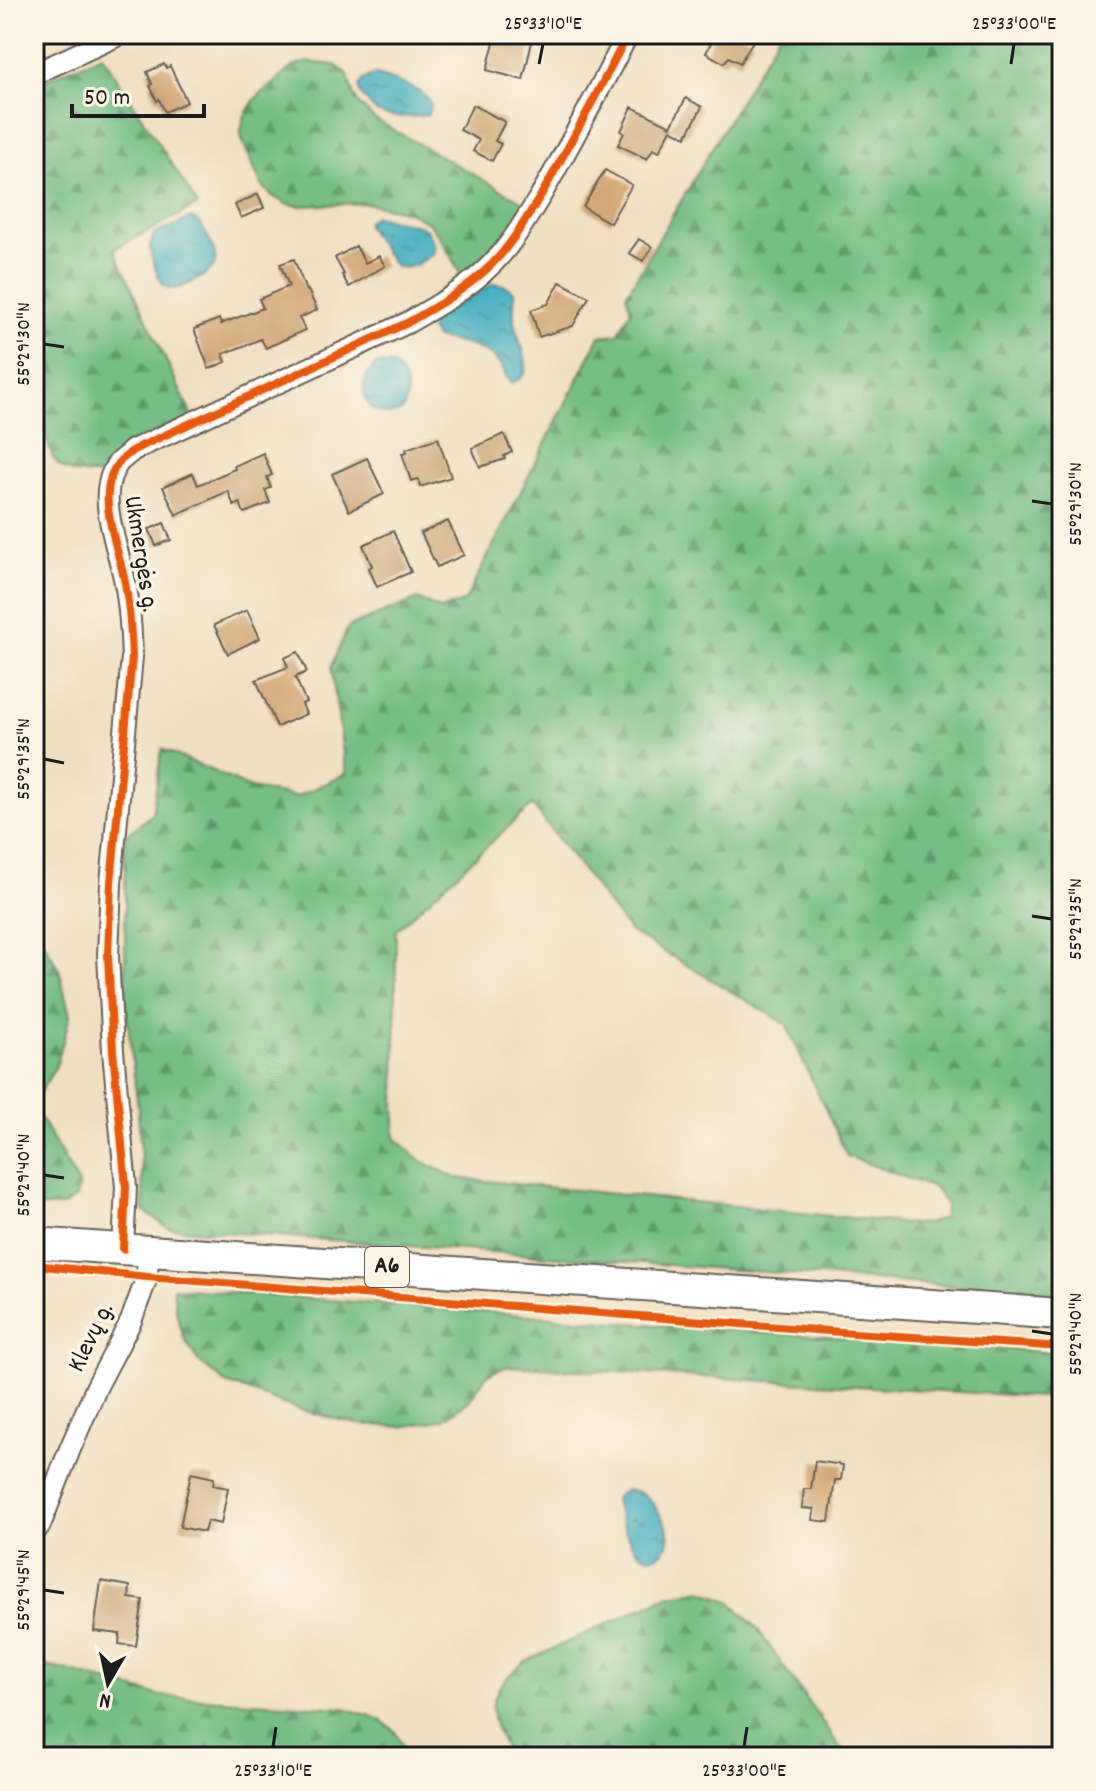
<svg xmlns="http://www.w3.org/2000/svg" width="1096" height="1791" font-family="Dekko,sans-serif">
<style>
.forest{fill:url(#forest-firs);stroke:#486d50;stroke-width:2;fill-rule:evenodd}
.water{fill:url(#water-ripples);stroke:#30656e;stroke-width:2}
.building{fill:#d1a979}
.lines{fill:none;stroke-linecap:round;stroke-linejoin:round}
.minor-casing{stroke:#676055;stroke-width:24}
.highway-casing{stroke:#676055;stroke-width:34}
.minor{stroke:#fff;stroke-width:20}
.highway{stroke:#fff;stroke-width:30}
.cycleway-casing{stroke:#fcf5e5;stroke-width:13}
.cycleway{stroke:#e8590c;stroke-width:8}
.ticks{fill:none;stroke:#1c1c1c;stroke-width:3}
.labels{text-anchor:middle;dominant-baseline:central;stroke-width:7;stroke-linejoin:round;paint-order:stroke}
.shield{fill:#fcf5e5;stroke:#5f5d58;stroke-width:2}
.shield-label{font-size:24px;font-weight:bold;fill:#1c1c1c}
.street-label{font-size:26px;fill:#1c1c1c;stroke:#fcf5e5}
.neatline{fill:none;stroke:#1c1c1c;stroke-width:3}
.ticks-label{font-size:20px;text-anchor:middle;fill:#1c1c1c}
</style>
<defs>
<pattern id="forest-firs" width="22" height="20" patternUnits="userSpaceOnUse" patternTransform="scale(2)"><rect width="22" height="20" fill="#74be84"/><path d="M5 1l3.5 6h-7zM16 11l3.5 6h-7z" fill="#5e9a6b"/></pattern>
<pattern id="water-ripples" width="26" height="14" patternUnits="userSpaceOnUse" patternTransform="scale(2)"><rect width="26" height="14" fill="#43aec1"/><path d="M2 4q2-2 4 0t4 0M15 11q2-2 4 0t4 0" fill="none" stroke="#378d9c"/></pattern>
</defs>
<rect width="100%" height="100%" fill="#fcf5e5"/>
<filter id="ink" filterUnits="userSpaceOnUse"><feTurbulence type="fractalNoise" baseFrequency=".0125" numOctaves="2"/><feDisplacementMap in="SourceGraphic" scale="16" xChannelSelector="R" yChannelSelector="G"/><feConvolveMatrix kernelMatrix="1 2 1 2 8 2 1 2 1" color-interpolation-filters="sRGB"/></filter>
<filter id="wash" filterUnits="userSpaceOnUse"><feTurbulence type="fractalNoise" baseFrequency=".006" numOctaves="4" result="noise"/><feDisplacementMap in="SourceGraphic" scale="32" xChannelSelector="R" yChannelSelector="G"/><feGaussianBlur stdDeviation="1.8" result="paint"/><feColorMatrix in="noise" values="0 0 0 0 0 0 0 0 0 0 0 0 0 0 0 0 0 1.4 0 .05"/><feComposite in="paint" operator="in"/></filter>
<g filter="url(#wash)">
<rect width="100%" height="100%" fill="#f2dfc0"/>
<g class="forest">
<path d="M 779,34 L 1062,34 L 1062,1294 L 168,1228 L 144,1211 L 138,1108 L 125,999 L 125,836 L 152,814 L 162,749 L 251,788 L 296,797 L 346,774 L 331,667 L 348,627 L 418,599 L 441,610 L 465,601 L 600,336 L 618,334 L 631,310 L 626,295 ZM 532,805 L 629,931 L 786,1024 L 847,1156 L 934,1188 L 946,1205 L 943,1218 L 930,1223 L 911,1224 L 456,1178 L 423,1162 L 395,1138 L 396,930 Z"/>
<polygon points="102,55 198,205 114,249 192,416 102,476 74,473 61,467 53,458 34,404 34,85"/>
<polygon points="307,62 335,65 347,73 354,96 360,105 374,119 525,203 507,233 489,253 462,277 439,235 429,223 409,212 365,203 301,206 286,204 271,195 261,184 242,140 241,131 244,117 255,99 293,66"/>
<polygon points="34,924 59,969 70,1016 56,1066 34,1102"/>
<polygon points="34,1107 79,1185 76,1198 63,1206 34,1208"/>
<polygon points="173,1288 643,1324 1062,1353 1062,1398 509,1366 497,1370 486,1376 469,1401 444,1419 402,1427 357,1424 300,1410 226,1383 199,1362 184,1338 177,1315"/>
<path d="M 701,1590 L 730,1601 L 756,1627 L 847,1757 L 510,1757 C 486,1715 483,1694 524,1662 L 670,1595 Z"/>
<polygon points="34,1664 57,1668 161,1696 344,1708 377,1718 394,1730 403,1746 403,1757 34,1757"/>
</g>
<g class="water">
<path d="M 372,75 L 377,75 C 393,81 423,87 431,104 L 428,114 C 417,118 387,118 377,112 C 374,110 371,106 368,103 C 356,91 355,83 372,75 Z"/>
<path d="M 375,216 L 418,225 L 427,230 L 435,246 L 433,254 C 422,262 406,273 394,265 L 367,226 L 367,221 Z"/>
<path d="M 191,218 L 199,222 C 205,232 218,250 215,263 C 212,274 176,294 166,287 C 159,283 150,255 150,246 C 150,243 153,237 154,234 Z"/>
<path d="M 495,284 C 504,284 509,286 515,293 C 514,302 513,311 514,320 C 516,340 542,376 510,383 C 505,377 505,372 501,366 C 491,347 455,342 436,338 L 430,330 L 433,322 L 439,317 L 490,285 Z"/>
<path d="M 376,364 L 393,365 C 407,375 411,398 402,411 C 366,424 352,387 376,364 Z"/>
<path d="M 627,1490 C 644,1491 648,1496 657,1510 C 661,1516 667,1525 669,1532 C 672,1548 656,1563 642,1554 C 633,1549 628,1538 624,1528 C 620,1518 616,1509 615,1498 L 620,1493 Z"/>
</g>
<g id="blocks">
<g class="building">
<polygon points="496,34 519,34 517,39 532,42 523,80 487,70"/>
<polygon points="715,34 741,34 753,41 740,63 729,57 724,63 706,53"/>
<polygon points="164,64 166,68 170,66 187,102 165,112 159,99 157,101 150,86 152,84 147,72"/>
<polygon points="686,98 702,107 686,137 671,129 659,152 653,149 647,159 618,145 624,133 621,131 632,107 671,126"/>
<polygon points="473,105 505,122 495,141 501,144 492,161 473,151 479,140 460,130"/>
<polygon points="605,170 632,185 610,223 583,207"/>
<polygon points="258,194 264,208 241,218 235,205"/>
<polygon points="639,239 652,247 643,261 629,253"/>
<polygon points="356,246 365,263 379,256 385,266 349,287 342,275 344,274 335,258"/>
<polygon points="294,259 306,291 308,290 317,310 299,318 305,330 266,348 261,339 223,354 226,362 209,369 194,329 219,319 221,324 263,308 259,299 289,286 280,264"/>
<polygon points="560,282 589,297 573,326 539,337 531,310 548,304"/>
<polygon points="504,434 512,452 504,456 505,459 480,467 472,448"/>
<polygon points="438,438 451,477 420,487 418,479 411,481 402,453 407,452 406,449"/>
<polygon points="263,453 272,475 267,477 271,488 265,490 270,503 244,513 240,503 234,506 228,491 176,515 163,487 193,473 198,485 235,469 234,466"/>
<polygon points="367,458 384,494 349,511 332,474"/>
<polygon points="448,521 464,555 437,567 421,533"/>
<polygon points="164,523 171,540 156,546 149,529"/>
<polygon points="393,531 411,572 377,587 369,568 372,566 363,545"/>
<polygon points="247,610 260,638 228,654 214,625"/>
<polygon points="298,652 307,672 295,677 306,702 302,704 306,714 277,727 256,680 288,667 284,658"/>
<polygon points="815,1461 843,1465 841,1480 835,1480 829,1522 812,1520 814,1509 802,1508 804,1489 811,1489"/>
<polygon points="191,1473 214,1478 213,1485 228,1488 221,1524 207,1521 204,1532 180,1527"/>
<polygon points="101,1581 130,1586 129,1598 143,1600 136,1646 119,1644 120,1634 94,1631"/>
</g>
</g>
</g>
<g filter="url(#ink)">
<use href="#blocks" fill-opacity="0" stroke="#676055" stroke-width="2"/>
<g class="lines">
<defs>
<g id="minor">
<polyline points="34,74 121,34"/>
<path d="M 123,1249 L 126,1187 L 113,1051 L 108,955 L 111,883 L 132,657 C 131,632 130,607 125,583 C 119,548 93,493 119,462 C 123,458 129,454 133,450 L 407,323 C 437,306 467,289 492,264 C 512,244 526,219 541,195 C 572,142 600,88 628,34"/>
<polyline points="34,1532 40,1525 70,1449 97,1386 131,1321 147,1277 148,1251"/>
</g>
<polyline id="highway" points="34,1243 1062,1314"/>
</defs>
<use href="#minor" class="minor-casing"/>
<use href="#highway" class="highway-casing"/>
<use href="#minor" class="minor"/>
<use href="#highway" class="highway"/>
<defs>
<g id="cycleway">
<path d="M 123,1249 L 126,1187 L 113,1051 L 108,955 L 111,883 L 132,657 C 131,632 130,607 125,583 C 119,548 93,493 119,462 C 123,458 129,454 133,450 L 407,323 C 437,306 467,289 492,264 C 512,244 526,219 541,195 C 572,142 600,88 628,34"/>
<polyline points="34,1265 147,1277 854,1333 1062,1347"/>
</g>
</defs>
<use href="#cycleway" class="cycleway-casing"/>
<use href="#cycleway" class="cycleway"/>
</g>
</g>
<path class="ticks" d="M 539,64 L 543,44M 1011,64 L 1014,44M 44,344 L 64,347M 1032,501 L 1052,504M 44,759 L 64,763M 1032,916 L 1052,919M 44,1175 L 64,1178M 1032,1331 L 1052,1334M 44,1590 L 64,1593M 273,1747 L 276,1727M 744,1747 L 747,1727"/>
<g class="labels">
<rect class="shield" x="365" y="1247" width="44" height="40" rx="6"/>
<g class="shield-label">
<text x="387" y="1267">A6</text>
</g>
<g class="street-label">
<text transform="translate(140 554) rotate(81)">Ukmergės g.</text>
<text transform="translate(92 1338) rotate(-64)">Klevų g.</text>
</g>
</g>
<rect width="1096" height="1791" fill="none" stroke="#fcf5e5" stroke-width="88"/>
<g transform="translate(108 1683) rotate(189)" stroke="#fcf5e5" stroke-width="6" paint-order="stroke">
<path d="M0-6L14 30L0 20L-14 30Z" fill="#1c1c1c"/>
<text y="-12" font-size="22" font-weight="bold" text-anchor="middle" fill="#1c1c1c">N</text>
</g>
<path d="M72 104v12h132v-12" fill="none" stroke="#1c1c1c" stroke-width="4"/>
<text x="84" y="104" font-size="24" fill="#1c1c1c" stroke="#fcf5e5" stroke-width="6" paint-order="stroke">50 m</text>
<rect x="44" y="44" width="1008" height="1703" class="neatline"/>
<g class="ticks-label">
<text x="543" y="29">25°33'10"E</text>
<text x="1014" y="29">25°33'00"E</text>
<text transform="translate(22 344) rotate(-90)" y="7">55°29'30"N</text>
<text transform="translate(1074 504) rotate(-90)" y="7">55°29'30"N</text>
<text transform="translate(22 759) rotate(-90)" y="7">55°29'35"N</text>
<text transform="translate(1074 919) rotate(-90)" y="7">55°29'35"N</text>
<text transform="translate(22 1175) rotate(-90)" y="7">55°29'40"N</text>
<text transform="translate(1074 1334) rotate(-90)" y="7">55°29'40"N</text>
<text transform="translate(22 1590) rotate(-90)" y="7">55°29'45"N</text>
<text x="273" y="1776">25°33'10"E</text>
<text x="744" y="1776">25°33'00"E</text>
</g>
</svg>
